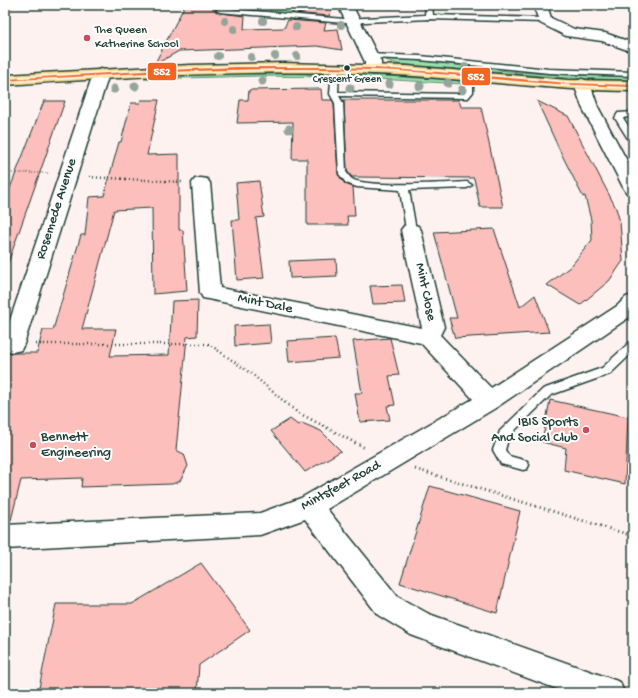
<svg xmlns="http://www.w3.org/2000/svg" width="638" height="698" font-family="'Gochi Hand',sans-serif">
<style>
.green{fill:#98dfad;stroke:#5c8e70}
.building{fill:#fcbfbb;stroke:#1f3d34}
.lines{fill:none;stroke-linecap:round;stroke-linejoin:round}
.lane-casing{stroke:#1f3d34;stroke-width:3}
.street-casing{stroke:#1f3d34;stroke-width:3}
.highway-casing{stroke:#1f3d34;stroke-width:3}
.path-far2{stroke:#1f3d34;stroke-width:2;stroke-dasharray:0.5 2;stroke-linecap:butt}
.path-far1{stroke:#1f3d34;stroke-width:2.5;stroke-dasharray:1 3;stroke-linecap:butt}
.path{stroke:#1f3d34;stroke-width:3;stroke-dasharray:1 3.5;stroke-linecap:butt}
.lane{fill:#fff;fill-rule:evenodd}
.street{fill:#fff;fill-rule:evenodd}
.highway{fill:#fbdf96;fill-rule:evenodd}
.bus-1-casing{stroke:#fff;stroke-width:3}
.bus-1{fill:#f26522;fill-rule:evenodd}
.tree{fill:#94a59a}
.poi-dot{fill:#d1495b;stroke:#fff;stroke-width:1.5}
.bus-dot{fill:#1f3d34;stroke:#fff;stroke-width:1.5}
.labels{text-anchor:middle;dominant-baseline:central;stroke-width:4;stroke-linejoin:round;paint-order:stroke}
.far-bus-label{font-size:11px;fill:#1f3d34;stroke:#fff}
.far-poi-label{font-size:12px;fill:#1f3d34;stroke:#fff;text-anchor:start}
.street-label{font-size:14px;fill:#1f3d34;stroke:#fff}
.poi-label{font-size:14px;fill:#1f3d34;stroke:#fff;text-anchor:end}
.line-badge{stroke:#fff;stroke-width:1.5}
.badge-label{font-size:11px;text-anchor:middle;font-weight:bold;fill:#fff}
</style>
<rect width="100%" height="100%" fill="#fef2f1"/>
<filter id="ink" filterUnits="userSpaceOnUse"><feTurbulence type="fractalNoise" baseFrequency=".025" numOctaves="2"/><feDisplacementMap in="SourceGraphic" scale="8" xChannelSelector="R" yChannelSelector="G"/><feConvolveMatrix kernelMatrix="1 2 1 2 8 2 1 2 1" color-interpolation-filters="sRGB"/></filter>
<g filter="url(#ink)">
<g class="green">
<polygon points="269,5 289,5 293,15 270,13"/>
<path d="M 395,59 C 433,61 470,67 508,71 C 549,75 591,76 633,76 L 633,80 L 566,78 L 397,64 L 386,60 Z"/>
<polygon points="260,73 322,74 327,77 259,76 144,79 196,75"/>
<polygon points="349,74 454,80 458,81 463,84 344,77"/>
</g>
<g class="building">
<polygon points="185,5 227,5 226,7 219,7 215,11 220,13 245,16 244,29 284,28 288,20 326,23 324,30 338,29 342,50 317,46 179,51 154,65"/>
<polygon points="293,6 332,9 329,16 292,13 294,10"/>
<polygon points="321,89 322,100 332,100 334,103 338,174 345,184 353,187 355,216 347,216 348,225 307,225 307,159 292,159 293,122 237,123 240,100 248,100 249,90"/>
<polygon points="141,100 159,100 147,155 179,154 179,230 183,230 187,291 153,294 152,208 114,210 82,329 116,329 110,356 169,355 172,301 198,300 197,336 187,337 176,450 184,454 188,466 180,481 172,484 81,487 82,478 21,480 11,520 5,519 5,353 37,353 43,330 53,330 81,235 85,235 89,197 104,196 119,142 121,142 131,103 140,103"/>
<polygon points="343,100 459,100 461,107 481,107 503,207 480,207 474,178 352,177 347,171 344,103"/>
<polygon points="44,101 65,101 8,263 5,262 5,201"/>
<polygon points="537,101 568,116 616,208 620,222 623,261 609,281 580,305 547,285 571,266 592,240 591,220 585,196 583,197 559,149"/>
<polygon points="259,181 264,217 256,218 264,278 237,280 232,220 239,220 236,183"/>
<polygon points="494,229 520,307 535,295 549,332 455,338 449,318 457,318 434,232"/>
<polygon points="336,259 337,276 290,278 289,261"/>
<polygon points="402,285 405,303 373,304 370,286"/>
<polygon points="269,324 271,343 235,346 234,326"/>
<polygon points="335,338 339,358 289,362 287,341"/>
<polygon points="390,338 399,375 389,376 395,405 387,406 390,420 360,422 355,393 362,393 353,341"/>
<polygon points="550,400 628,417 625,484 564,470 566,448 542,442"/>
<polygon points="290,419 298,425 302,423 321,431 341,451 305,472 271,431"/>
<polygon points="430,486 520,511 497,613 400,583"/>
<polygon points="201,563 250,630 199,665 197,693 38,693 56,604 132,604"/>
</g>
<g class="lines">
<defs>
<g id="lane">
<polygon points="426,5 432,5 433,15 545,18 549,20 545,22 429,19 344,23 220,12 216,10 220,8 344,19 425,15"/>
<polygon points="367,54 420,56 549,69 633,72 633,76 549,73 420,60 370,58 367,58"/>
<path d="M 332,66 L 335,66 L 339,68 L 338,92 L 463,94 L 465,91 L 465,75 L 469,73 L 473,75 L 473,92 L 468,98 L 465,98 L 339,96 L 343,103 L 346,172 C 348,174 350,178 352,179 C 365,188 448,183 467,182 L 472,185 L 467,188 L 409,190 L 416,230 L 414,232 L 408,232 L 406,230 L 400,190 L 357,187 L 346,183 L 339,174 L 335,103 L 330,94 Z"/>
<polygon points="633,112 633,116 623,118 633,133 633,143 630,142 615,118 618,113"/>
<polygon points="633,342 633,352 610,374 551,395 509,436 505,450 509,456 527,461 529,465 527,469 523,470 501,464 493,450 500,431 543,389 602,368 629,343"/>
</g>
<g id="street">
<polygon points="338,5 352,5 381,62 381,69 378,72 373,74 368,72 365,69 365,62"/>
<polygon points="533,5 547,5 551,18 574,29 605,33 633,43 633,52 602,41 566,36 540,23"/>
<polygon points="101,69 106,71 109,74 24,344 21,350 13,352 5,350 5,335 93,74 96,71"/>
<polygon points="582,79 588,81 590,84 598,107 633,172 633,195 627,193 624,189 582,107 574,84 576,81"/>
<polygon points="201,178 207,179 210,183 220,288 422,328 401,230 404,226 411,224 418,226 421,230 444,327 440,335 491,388 617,306 626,297 633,295 633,315 631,316 497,407 327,509 398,597 429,614 620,682 624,693 568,693 411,635 378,615 305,519 260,535 5,549 5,525 260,513 301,498 473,399 421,343 203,298 200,293 192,183 195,179"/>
</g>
<path id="highway" d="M 282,63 L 407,66 L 568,80 L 633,81 L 633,91 C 546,91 461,77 374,74 C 251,69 128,77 5,85 L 5,75 L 190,65 Z"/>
</defs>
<use href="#lane" class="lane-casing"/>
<use href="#street" class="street-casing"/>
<use href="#highway" class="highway-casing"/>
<polyline class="path-far2" points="5,173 48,173"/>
<g class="path-far1">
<polyline points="89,177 182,182"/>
<polyline points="36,344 209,344 253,375 286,403"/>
</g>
<g class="path">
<polyline points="285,402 297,412 365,448"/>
<polyline points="415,469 633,536"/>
</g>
<use href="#lane" class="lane"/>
<use href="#street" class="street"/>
<use href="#highway" class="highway"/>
<defs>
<path id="bus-1" d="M 236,67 L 328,67 L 374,68 L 439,72 L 568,83 L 633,85 L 633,87 C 590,86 547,84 504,80 C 460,76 415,71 371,70 C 249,66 127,74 5,81 L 5,79 L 143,71 Z"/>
</defs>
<use href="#bus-1" class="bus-1-casing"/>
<use href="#bus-1" class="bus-1"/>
</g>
<g class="tree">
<circle cx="225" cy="21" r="4"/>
<circle cx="263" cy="21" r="4"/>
<circle cx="341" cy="25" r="4"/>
<circle cx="296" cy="27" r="4"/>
<circle cx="234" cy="29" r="4"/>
<circle cx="218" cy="56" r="4"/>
<circle cx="275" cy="56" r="4"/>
<circle cx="297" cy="56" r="4"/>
<circle cx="251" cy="57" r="4"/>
<circle cx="465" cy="67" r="4"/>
<circle cx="262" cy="81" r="4.5"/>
<circle cx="448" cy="83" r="4.5"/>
<circle cx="389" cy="84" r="4.5"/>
<circle cx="135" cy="86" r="4.5"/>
<circle cx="420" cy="86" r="4.5"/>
<circle cx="350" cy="88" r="4.5"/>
<circle cx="114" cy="89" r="4.5"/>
<circle cx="462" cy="90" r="4.5"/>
<circle cx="289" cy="129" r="4.5"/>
</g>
</g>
<g class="poi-dot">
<circle cx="87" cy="38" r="4"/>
<circle cx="586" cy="430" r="4"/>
<circle cx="33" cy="445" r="4"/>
</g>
<circle class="bus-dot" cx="347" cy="68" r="3.5"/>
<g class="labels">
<g class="far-bus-label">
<text x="347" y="80">Crescent Green</text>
</g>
<g class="far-poi-label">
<text x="95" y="31">The Queen<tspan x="95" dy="14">Katherine School</tspan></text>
</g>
<g class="street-label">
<text transform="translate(57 209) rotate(-72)">Rosemede Avenue</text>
<text transform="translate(425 292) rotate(78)">Mint Close</text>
<text transform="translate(265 304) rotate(12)">Mint Dale</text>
<text transform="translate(341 486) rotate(-29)">Mintsfeet Road</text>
</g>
<g class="poi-label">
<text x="578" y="422">IBIS Sports<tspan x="578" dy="16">And Social Club</tspan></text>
<text x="41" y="437" text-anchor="start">Bennett<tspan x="41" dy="16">Engineering</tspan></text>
</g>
</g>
<g class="line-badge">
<rect x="147" y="62" width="30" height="19" rx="4" fill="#f26522"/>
<rect x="461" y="67" width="30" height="19" rx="4" fill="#f26522"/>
</g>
<g class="badge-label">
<text x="162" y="75">552</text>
<text x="476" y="80">552</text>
</g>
<rect width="638" height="698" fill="none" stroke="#fff" stroke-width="20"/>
<rect x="10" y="10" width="618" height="678" fill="none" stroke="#1f3d34" stroke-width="1.5" filter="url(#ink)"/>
</svg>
